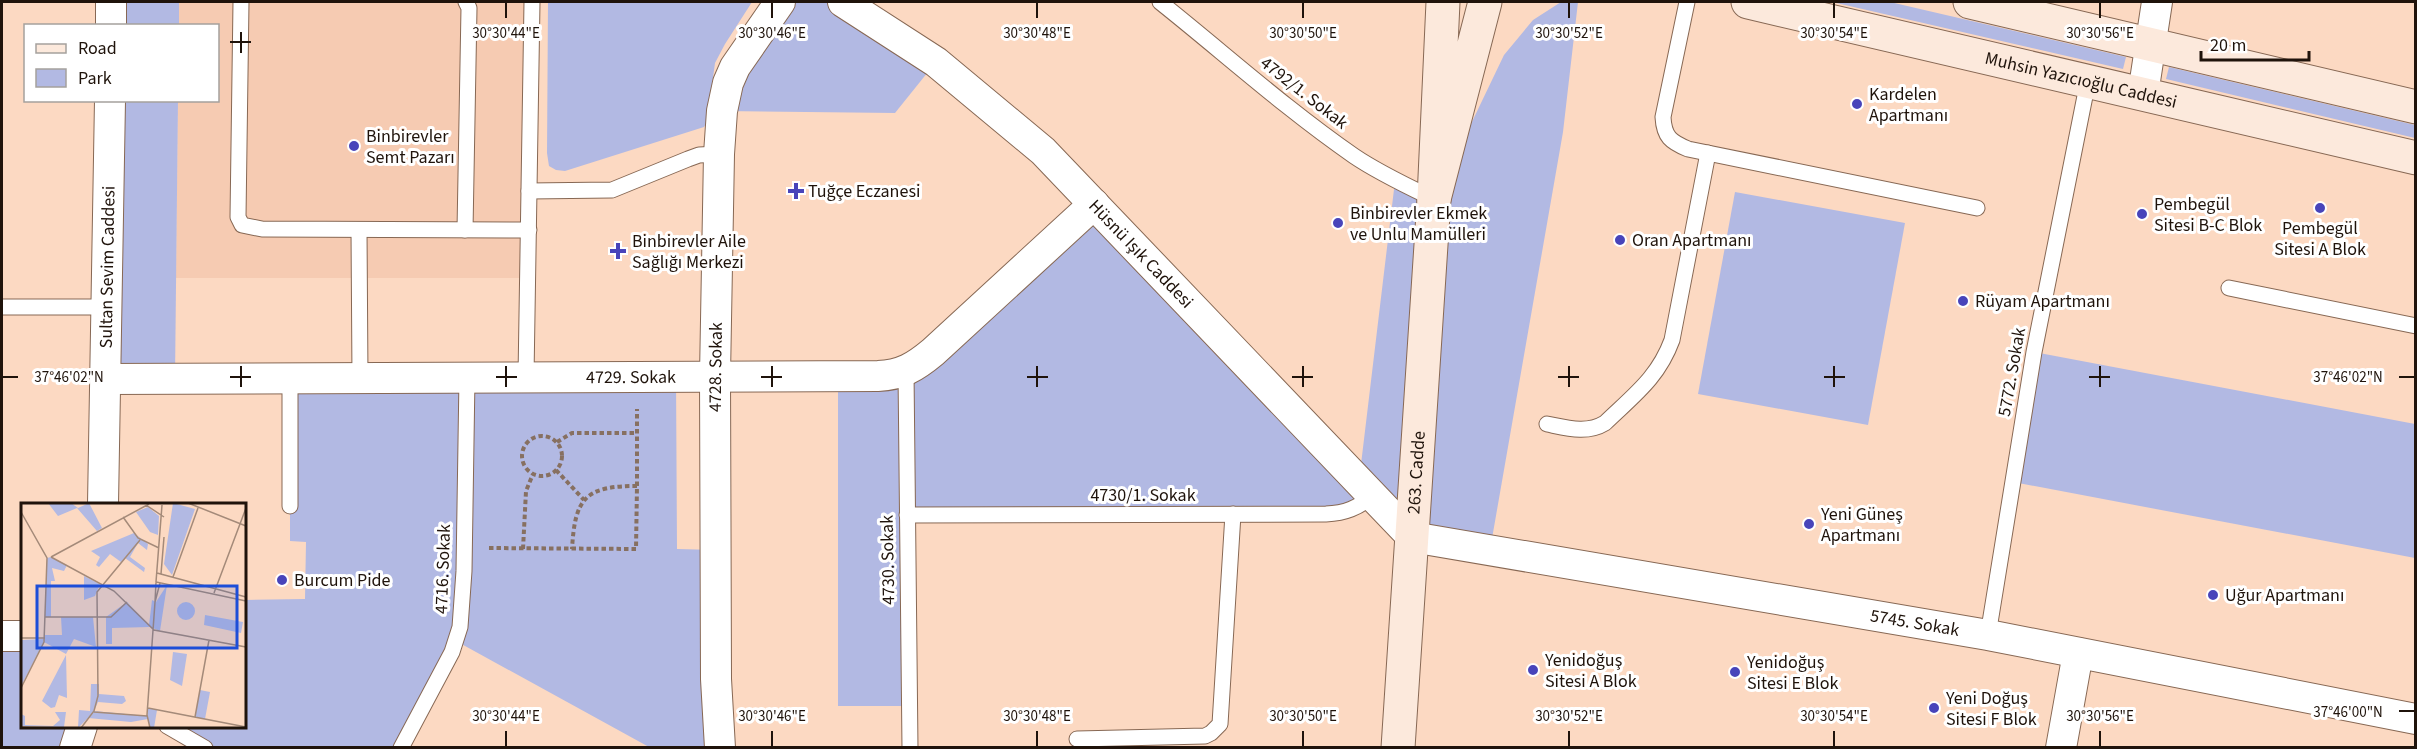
<svg xmlns="http://www.w3.org/2000/svg" width="2417" height="749" font-family="'Source Sans 3',sans-serif">
<style>
.built{fill:#f6cbb2}
.green{fill:#b2b9e3}
.lines{fill:none;stroke-linecap:round;stroke-linejoin:round}
.lane-casing{stroke:#876854;stroke-width:17}
.street-casing{stroke:#876854;stroke-width:32}
.secondary-casing{stroke:#876854;stroke-width:35}
.path{stroke:#877061;stroke-width:4;stroke-dasharray:4.5 3;stroke-linecap:butt}
.lane{stroke:#fff;stroke-width:15}
.street{stroke:#fff;stroke-width:30}
.secondary{stroke:#fce9dc;stroke-width:33}
.ticks{fill:none;stroke:#1f130b;stroke-width:2}
.poi-dot{fill:#4844ba;stroke:#fff;stroke-width:2}
.labels{text-anchor:middle;dominant-baseline:central;stroke-width:6;stroke-linejoin:round;paint-order:stroke}
.street-label{font-size:18px;fill:#1f130b;stroke:#fff}
.poi-label{font-size:18px;fill:#1f130b;stroke:#fff;text-anchor:start}
.inset-road{fill:none;stroke:#a48a79;stroke-width:1.5}
.view{fill:#1d4ed8;fill-opacity:0.15;stroke:#1d4ed8;stroke-width:3}
.inset-edge{fill:none;stroke:#1f130b;stroke-width:3}
.ticks-label{font-size:15px;text-anchor:middle;fill:#1f130b;stroke:#fff;stroke-width:6;stroke-linejoin:round;paint-order:stroke}
</style>
<rect width="100%" height="100%" fill="#fcd9c2"/>
<polygon class="built" points="179,2 532,2 528,278 176,278 178,101 218,100 218,26 179,25"/>
<g class="green">
<polygon points="111,2 179,2 179,25 111,26"/>
<polygon points="548,2 752,2 725,44 715,63 707,122 704,127 565,171 556,170 549,166 547,153"/>
<polygon points="780,2 843,2 936,62 895,113 722,111"/>
<polygon points="1561,2 1578,2 1563,132 1490,550 1412,537 1373,496 1357,508 908,515 910,706 838,706 838,376 888,376 1094,204 1359,481 1395,181 1435,199 1504,55 1533,20"/>
<polygon points="1832,2 1890,2 2126,57 2123,69"/>
<polygon points="2169,67 2415,125 2415,138 2166,79"/>
<polygon points="110,101 178,101 175,379 105,379"/>
<polygon points="1735,192 1905,223 1868,425 1698,394"/>
<polygon points="2034,352 2415,424 2415,558 2013,482"/>
<polygon points="676,376 677,549 716,550 716,748 649,747 456,641 401,747 205,747 167,727 244,726 245,600 305,599 306,542 290,541 290,379"/>
<polygon points="2,650 22,650 22,726 68,727 60,747 2,747"/>
</g>
<g class="lines">
<defs>
<g id="lane">
<polyline points="241,2 238,217 242,225 262,229 529,230"/>
<path d="M 1160,2 C 1224,53 1286,109 1354,156 C 1379,173 1407,186 1434,199"/>
<path d="M 1687,2 L 1663,117 C 1664,137 1671,142 1688,149 L 1977,208"/>
<polyline points="529,191 612,190 688,159 699,155 719,154"/>
<polyline points="359,230 360,377"/>
<polyline points="465,230 469,8 466,2"/>
<polyline points="2229,288 2416,326"/>
<polyline points="2,307 106,307"/>
<polyline points="906,372 910,748"/>
<polyline points="526,377 532,2"/>
<polyline points="290,379 290,506"/>
<path d="M 1547,424 C 1567,428 1587,434 1605,423 C 1634,395 1658,378 1672,340 L 1708,153"/>
<path d="M 907,515 L 1326,514 C 1346,513 1357,508 1373,496"/>
<polyline points="1988,635 2034,352 2088,81"/>
<polyline points="167,726 205,748"/>
<polyline points="1077,739 1205,736 1211,733 1220,724 1233,514"/>
<polyline points="401,748 452,652 460,627 464,571 467,377"/>
</g>
<g id="street">
<path id="s1" d="M 843,2 L 936,62 L 1043,151 L 1412,537 L 1988,635 L 2416,719"/>
<polyline points="111,26 111,2"/>
<polyline points="2143,94 2157,2"/>
<path id="s2" d="M 105,379 L 878,376 C 902,375 915,367 933,352 L 1094,204"/>
<path id="s3" d="M 103,504 L 110,100"/>
<polyline points="2,636 22,636"/>
<polyline points="75,748 82,726"/>
<path id="s4" d="M 720,748 L 716,679 L 715,376 L 719,154 L 722,111 L 728,83 L 735,67 L 780,2"/>
<polyline points="2061,748 2078,653"/>
</g>
<g id="secondary">
<polyline points="1443,2 1434,199 1485,2"/>
<path id="s5" d="M 1748,2 L 2416,158"/>
<polyline points="1970,2 2416,107"/>
<path id="s6" d="M 1398,748 L 1434,199"/>
</g>
</defs>
<use href="#lane" class="lane-casing"/>
<use href="#street" class="street-casing"/>
<use href="#secondary" class="secondary-casing"/>
<g class="path">
<circle cx="542" cy="456" r="20"/>
<polyline points="557,442 572,433 637,433"/>
<polyline points="556,470 584,500"/>
<polyline points="637,486 637,409"/>
<path d="M 489,548 L 636,549 L 637,486 C 585,486 575,498 572,549"/>
<polyline points="523,549 526,491 533,474"/>
</g>
<use href="#lane" class="lane"/>
<use href="#street" class="street"/>
<use href="#secondary" class="secondary"/>
</g>
<path class="ticks" d="M 506,3 L 506,18M 772,3 L 772,18M 1037,3 L 1037,18M 1303,3 L 1303,18M 1569,3 L 1569,18M 1834,3 L 1834,18M 2100,3 L 2100,18M 241,32 L 241,53M 230,42 L 251,42M 241,366 L 241,387M 506,366 L 506,387M 772,366 L 772,387M 1037,366 L 1037,387M 1303,366 L 1303,387M 1569,366 L 1569,387M 1834,366 L 1834,387M 2100,366 L 2100,387M 3,377 L 18,377M 230,377 L 251,377M 496,377 L 517,377M 761,377 L 782,377M 1027,377 L 1048,377M 1292,377 L 1313,377M 1558,377 L 1579,377M 1824,377 L 1845,377M 2089,377 L 2110,377M 2399,377 L 2414,377M 2399,711 L 2414,711M 506,731 L 506,746M 772,731 L 772,746M 1037,731 L 1037,746M 1303,731 L 1303,746M 1569,731 L 1569,746M 1834,731 L 1834,746M 2100,731 L 2100,746"/>
<g class="poi-dot">
<circle cx="1857" cy="104" r="6"/>
<circle cx="354" cy="146" r="6"/>
<path d="M793 182h6v6h6v6h-6v6h-6v-6h-6v-6h6z"/>
<circle cx="2320" cy="208" r="6"/>
<circle cx="2142" cy="214" r="6"/>
<circle cx="1338" cy="223" r="6"/>
<circle cx="1620" cy="240" r="6"/>
<path d="M615 242h6v6h6v6h-6v6h-6v-6h-6v-6h6z"/>
<circle cx="1963" cy="301" r="6"/>
<circle cx="1809" cy="524" r="6"/>
<circle cx="282" cy="580" r="6"/>
<circle cx="2213" cy="595" r="6"/>
<circle cx="1533" cy="670" r="6"/>
<circle cx="1735" cy="672" r="6"/>
<circle cx="1934" cy="708" r="6"/>
</g>
<g class="labels">
<g class="street-label">
<text stroke="none"><textPath href="#s5" startOffset="342">Muhsin Yazıcıoğlu Caddesi</textPath></text>
<text transform="translate(1304 93) rotate(38)">4792/1. Sokak</text>
<text stroke="none"><textPath href="#s1" startOffset="392">Hüsnü Işık Caddesi</textPath></text>
<text stroke="none"><textPath href="#s3" startOffset="237">Sultan Sevim Caddesi</textPath></text>
<text stroke="none"><textPath href="#s4" startOffset="381">4728. Sokak</textPath></text>
<text transform="translate(2012 372) rotate(-80)">5772. Sokak</text>
<text stroke="none"><textPath href="#s2" startOffset="526">4729. Sokak</textPath></text>
<text stroke="none"><textPath href="#s6" startOffset="276">263. Cadde</textPath></text>
<text x="1143" y="495">4730/1. Sokak</text>
<text transform="translate(888 560) rotate(-91)">4730. Sokak</text>
<text transform="translate(443 569) rotate(-88)">4716. Sokak</text>
<text stroke="none"><textPath href="#s1" startOffset="1294">5745. Sokak</textPath></text>
</g>
<g class="poi-label">
<text x="1869" y="94">Kardelen<tspan x="1869" dy="21">Apartmanı</tspan></text>
<text x="366" y="136">Binbirevler<tspan x="366" dy="21">Semt Pazarı</tspan></text>
<text x="808" y="191">Tuğçe Eczanesi</text>
<text x="2154" y="204">Pembegül<tspan x="2154" dy="21">Sitesi B-C Blok</tspan></text>
<text x="1350" y="213">Binbirevler Ekmek<tspan x="1350" dy="21">ve Unlu Mamülleri</tspan></text>
<text x="2320" y="228" text-anchor="middle">Pembegül<tspan x="2320" dy="21">Sitesi A Blok</tspan></text>
<text x="1632" y="240">Oran Apartmanı</text>
<text x="632" y="241">Binbirevler Aile<tspan x="632" dy="21">Sağlığı Merkezi</tspan></text>
<text x="1975" y="301">Rüyam Apartmanı</text>
<text x="1821" y="514">Yeni Güneş<tspan x="1821" dy="21">Apartmanı</tspan></text>
<text x="294" y="580">Burcum Pide</text>
<text x="2225" y="595">Uğur Apartmanı</text>
<text x="1545" y="660">Yenidoğuş<tspan x="1545" dy="21">Sitesi A Blok</tspan></text>
<text x="1747" y="662">Yenidoğuş<tspan x="1747" dy="21">Sitesi E Blok</tspan></text>
<text x="1946" y="698">Yeni Doğuş<tspan x="1946" dy="21">Sitesi F Blok</tspan></text>
</g>
</g>
<g transform="translate(21 503)">
<rect width="225" height="225" fill="#fcd9c2"/>
<path d="M 27,0 L 50,0 L 57,5 L 68,0 L 81,25 L 76,28 L 56,5 L 37,13 ZM 152,0 L 174,6 L 151,72 L 143,61 ZM 127,4 L 138,13 L 137,32 L 129,29 L 115,9 ZM 113,30 L 127,41 L 126,47 L 117,40 L 109,54 L 124,65 L 123,69 L 104,55 L 100,59 L 89,51 L 78,64 L 75,62 L 79,54 L 70,48 ZM 30,54 L 46,62 L 43,68 L 31,65 L 34,78 L 30,78 L 30,114 L 24,114 L 26,55 ZM 63,73 L 79,81 L 74,93 L 63,97 ZM 146,82 L 139,128 L 129,124 L 91,125 L 91,141 L 85,141 L 85,114 L 106,99 L 128,122 L 131,97 L 135,99 ZM156 108a9 9 0 1 1 18 0a9 9 0 1 1-18 0ZM 184,112 L 222,119 L 220,130 L 183,122 ZM 40,114 L 72,114 L 75,144 L 53,136 L 45,151 L 23,139 L 24,132 L 41,132 ZM 23,136 L 21,143 L 0,183 L 0,137 ZM 152,149 L 166,151 L 161,183 L 149,177 ZM 45,152 L 46,195 L 38,192 L 34,204 L 30,205 L 21,198 ZM 70,181 L 78,181 L 78,191 L 103,193 L 105,198 L 101,201 L 77,199 L 73,208 L 126,213 L 127,205 L 136,207 L 133,225 L 129,225 L 127,216 L 110,219 L 67,215 L 57,225 L 58,207 L 69,208 ZM 179,187 L 189,189 L 184,216 L 174,214 ZM 34,209 L 45,209 L 43,224 L 0,223 L 0,211 L 4,213 L 4,222 L 32,223 L 39,217 Z" fill="#b2b9e3"/>
<path class="inset-road" d="M 167,0 L 225,23M 125,2 L 143,14M 141,2 L 135,79 L 225,98M 0,9 L 26,55 L 23,139 L 0,185M 102,14 L 117,35 L 138,45M 30,54 L 93,88 L 133,127 L 225,144M 30,54 L 128,1M 136,70 L 225,94M 140,71 L 143,34M 152,74 L 177,5M 135,79 L 134,99 L 139,80M 193,90 L 225,5M 24,114 L 90,114 L 106,99M 0,135 L 24,135M 127,205 L 225,224M 73,209 L 126,213M 174,214 L 188,137M 0,224 L 47,225M 60,225 L 73,208 L 77,193 L 76,89 L 119,37M 129,225 L 126,212 L 134,99"/>
<path class="view" d="M 16,83 L 216,83 L 216,145 L 16,145 Z"/>
<rect width="225" height="225" class="inset-edge"/>
</g>
<g class="ticks-label">
<text x="506" y="38">30°30'44"E</text>
<text x="772" y="38">30°30'46"E</text>
<text x="1037" y="38">30°30'48"E</text>
<text x="1303" y="38">30°30'50"E</text>
<text x="1569" y="38">30°30'52"E</text>
<text x="1834" y="38">30°30'54"E</text>
<text x="2100" y="38">30°30'56"E</text>
<text x="69" y="382">37°46'02"N</text>
<text x="2348" y="382">37°46'02"N</text>
<text x="2348" y="717">37°46'00"N</text>
<text x="506" y="721">30°30'44"E</text>
<text x="772" y="721">30°30'46"E</text>
<text x="1037" y="721">30°30'48"E</text>
<text x="1303" y="721">30°30'50"E</text>
<text x="1569" y="721">30°30'52"E</text>
<text x="1834" y="721">30°30'54"E</text>
<text x="2100" y="721">30°30'56"E</text>
</g>
<rect width="2417" height="749" fill="none" stroke="#1f130b" stroke-width="6"/>
<rect x="24" y="24" width="195" height="78" fill="#ffffff" stroke="#a5a19d" stroke-width="1.5"/>
<rect x="36" y="44" width="30" height="9" fill="#fce9dc" stroke="#a5a19d" stroke-width="1.5"/>
<text x="78" y="54" font-size="18" fill="#1f130b">Road</text>
<rect x="36" y="69" width="30" height="18" fill="#b2b9e3" stroke="#a5a19d" stroke-width="1.5"/>
<text x="78" y="84" font-size="18" fill="#1f130b">Park</text>
<path d="M2201 51v9h108v-9" fill="none" stroke="#1f130b" stroke-width="3"/>
<text x="2210" y="51" font-size="18" fill="#1f130b" stroke="#ffffff" stroke-width="4.5" paint-order="stroke">20 m</text>
</svg>
